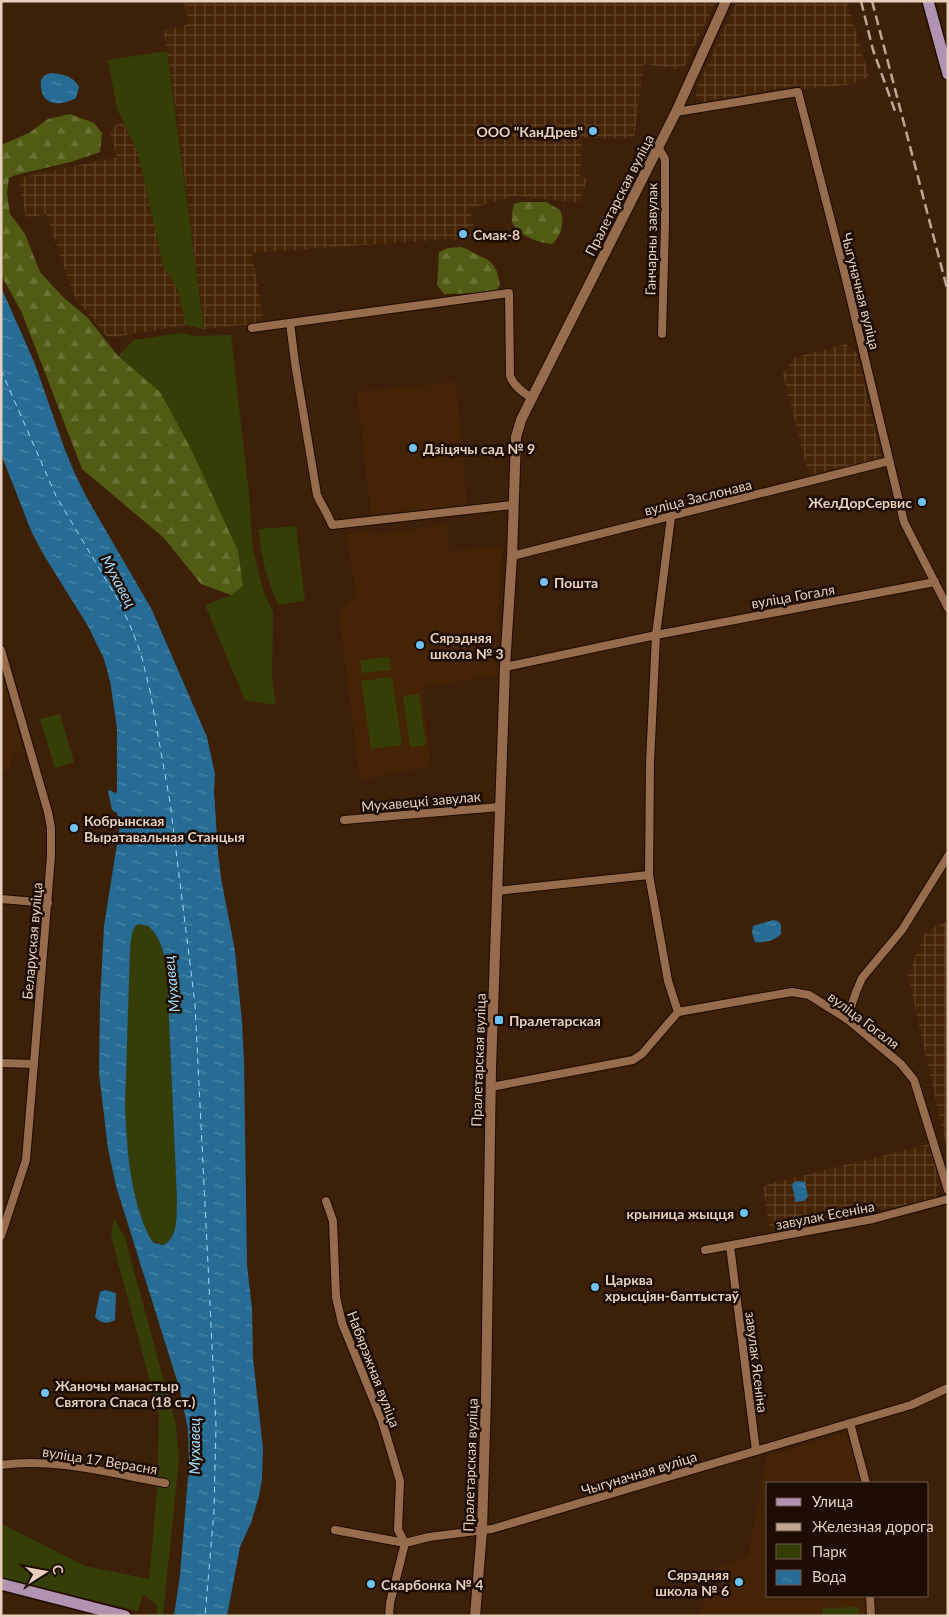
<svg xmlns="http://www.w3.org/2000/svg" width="949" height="1617" font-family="Lato,sans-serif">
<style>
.built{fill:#452406}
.industrial{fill:url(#industrial-grid)}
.green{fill:#363e08}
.forest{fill:url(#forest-firs)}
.water{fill:url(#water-ripples);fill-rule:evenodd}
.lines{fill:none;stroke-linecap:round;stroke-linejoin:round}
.ferry{stroke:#a3d9fc;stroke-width:1;stroke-dasharray:6 5;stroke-linecap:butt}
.minor-casing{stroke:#1e0b00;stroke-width:10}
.secondary-casing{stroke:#1e0b00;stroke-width:12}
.primary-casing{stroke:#1e0b00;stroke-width:14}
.minor{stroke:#966c4c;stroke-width:8}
.secondary{stroke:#966c4c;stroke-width:10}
.primary{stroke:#b093b1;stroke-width:11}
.rail{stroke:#c0a794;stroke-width:2.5;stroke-dasharray:10 5;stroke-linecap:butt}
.poi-dot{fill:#70c1f4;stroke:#1c0c02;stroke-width:2}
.labels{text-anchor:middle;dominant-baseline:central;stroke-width:5;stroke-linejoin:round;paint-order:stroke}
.poi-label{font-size:14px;font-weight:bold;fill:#e8d0bf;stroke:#1c0c02;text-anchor:start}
.street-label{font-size:14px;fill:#e8d0bf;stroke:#1c0c02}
.water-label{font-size:15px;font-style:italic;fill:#a3d9fc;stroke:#1c0c02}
</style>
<defs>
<pattern id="industrial-grid" width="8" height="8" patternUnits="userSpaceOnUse" patternTransform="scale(1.25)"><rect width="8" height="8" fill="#452406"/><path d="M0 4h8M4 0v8" fill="none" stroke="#604328"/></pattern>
<pattern id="forest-firs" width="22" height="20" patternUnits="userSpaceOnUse" patternTransform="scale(1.25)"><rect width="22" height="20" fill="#515b14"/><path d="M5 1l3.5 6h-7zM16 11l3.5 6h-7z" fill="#6a7234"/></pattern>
<pattern id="water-ripples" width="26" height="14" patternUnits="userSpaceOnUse" patternTransform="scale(1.25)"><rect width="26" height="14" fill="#266c94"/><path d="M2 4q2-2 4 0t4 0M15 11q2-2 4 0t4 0" fill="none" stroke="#5087a6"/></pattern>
</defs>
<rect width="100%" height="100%" fill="#3c2007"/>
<g class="built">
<polygon points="456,382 467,505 371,515 357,392"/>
<polygon points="446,524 450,551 503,547 500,571 496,675 422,688 431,766 360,780 339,614 356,593 348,544 346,544 344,535 370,531 372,535"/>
<polygon points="1,673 24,753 13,754 9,770 1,770"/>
<polygon points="847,1432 860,1483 768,1483 768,1596 867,1596 867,1616 699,1616 715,1568 748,1556 767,1456"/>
</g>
<g class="industrial">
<polygon points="184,1 716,1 683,70 644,64 634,138 582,138 580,177 587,179 580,203 516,196 470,208 476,239 450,240 450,239 252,253 264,323 204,329 176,109 164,31 189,24"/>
<polygon points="737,1 847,1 869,77 849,85 801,89 800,85 703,102 698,100 696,95 696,89"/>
<polygon points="122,121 138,153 163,265 178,290 186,325 108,338 75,298 46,214 26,218 19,178 117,157 109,130"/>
<polygon points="846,344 857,353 882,458 809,475 783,375 793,358"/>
<polygon points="948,921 948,1154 908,975 926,931"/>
<polygon points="929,1144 940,1182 936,1199 770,1231 764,1191 764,1187 769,1184"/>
</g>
<g class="green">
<polygon points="167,51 204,329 186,325 178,290 163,265 138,153 117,109 108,60"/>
<polygon points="181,333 196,336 231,335 249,495 253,550 263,590 273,612 272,678 276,705 245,700 205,605 231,595 118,356 134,340"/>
<path d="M 296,526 L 305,601 L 278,605 C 268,580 260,557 259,529 Z"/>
<polygon points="389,657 391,670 362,673 360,660"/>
<polygon points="392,677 402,745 371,749 361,681"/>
<polygon points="419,694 426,745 410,747 403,696"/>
<polygon points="60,714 74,762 55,768 40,719"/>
<path d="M 138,924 L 148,926 C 162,938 165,956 167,974 L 177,1200 C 176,1215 179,1238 163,1245 L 154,1242 L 151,1240 C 130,1200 127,1151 125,1106 L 130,952 C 131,942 130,930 138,924 Z"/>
<polygon points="114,1218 125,1238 176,1425 179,1459 163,1616 158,1616 156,1604 143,1594 138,1611 1,1578 2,1524 85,1566 149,1579 157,1491 159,1415 111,1236"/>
<polygon points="859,1607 859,1616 823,1616 823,1608"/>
</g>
<g class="forest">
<polygon points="70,114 94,123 102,133 100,152 74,161 16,175 9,178 7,193 10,214 25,234 40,272 63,297 88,318 118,356 160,392 191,449 238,551 243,586 231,595 201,584 164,538 82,469 22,313 1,275 1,145 29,133 48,119"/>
<path d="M 520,202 L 546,202 L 560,210 C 565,221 562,236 552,244 C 540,243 519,236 513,224 C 510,217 513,210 514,204 Z"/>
<path d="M 461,247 C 468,249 473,253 480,256 C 495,263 497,268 500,285 L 497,290 L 481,293 L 444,294 L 437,285 L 439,252 L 448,248 Z"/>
</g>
<g class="water">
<path d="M 51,73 C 63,74 73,76 79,87 L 76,98 C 57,108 39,105 41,80 L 45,75 Z"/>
<path d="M 1,287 L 35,364 L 65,450 L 75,474 L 87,498 L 152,610 L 207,737 L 215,774 L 214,792 L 218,853 L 221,878 L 235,951 L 242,1022 L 244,1060 L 247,1265 L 252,1309 L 253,1358 L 263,1448 L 262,1479 L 259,1496 L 251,1523 L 240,1547 L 227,1616 L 174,1616 L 180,1575 L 189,1466 L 188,1430 L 180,1390 L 116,1186 L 108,1149 L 99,1073 L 100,1002 L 104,926 L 120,825 L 128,825 L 130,824 L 129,822 L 119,821 L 117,813 L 112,810 L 108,791 L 110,790 L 115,793 L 117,792 L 117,728 L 110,681 L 104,659 L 88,626 L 45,557 L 32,533 L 1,454 ZM 138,924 L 148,926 C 162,938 165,956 167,974 L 177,1200 C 176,1215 179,1238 163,1245 L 154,1243 L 151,1240 C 130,1200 127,1150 125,1106 L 130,952 C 131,943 130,930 138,924 Z"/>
<path d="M 773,920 L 778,921 L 781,925 L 781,934 C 775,941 763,943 755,942 L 752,933 L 753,926 Z"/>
<polygon points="798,1181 805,1182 808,1197 803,1201 796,1202 792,1186 793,1183"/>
<path d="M 105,1290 L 116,1293 L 115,1320 C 107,1324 101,1324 95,1317 L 100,1292 Z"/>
</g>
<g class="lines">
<polyline class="ferry" points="1,370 56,496 118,600 130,625 141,654 150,691 170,802 195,1004 216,1425 214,1511 205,1616"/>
<defs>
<g id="minor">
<polyline points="676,112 798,92 844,271 904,522 948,608"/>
<polyline points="658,147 665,159 665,226 662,334"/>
<path d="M 290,323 L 295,363 L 317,495 C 322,506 328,514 332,525 L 513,505"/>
<path d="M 252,328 L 509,293 L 510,376 C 514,386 522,392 532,398"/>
<polyline points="671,517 656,635 650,763 649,875 668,981 678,1012"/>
<polyline points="512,556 889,461"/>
<polyline points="1,650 48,812 51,828 51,856 26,1160 1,1236"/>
<polyline points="505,667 656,635 935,582"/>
<polyline points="344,820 500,807"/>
<polyline points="497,891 649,875"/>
<polyline points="1,899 48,903"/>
<polyline points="847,1019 856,992 862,978 902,930 948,856"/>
<polyline points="1,1063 34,1064"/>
<polyline points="491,1087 633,1060 642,1054 678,1012 792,992 809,995 847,1019 901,1064 914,1080 948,1190"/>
<polyline points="326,1201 333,1221 336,1297 342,1323 382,1421 400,1481 398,1530 405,1543"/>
<polyline points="730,1246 756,1451"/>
<polyline points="705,1250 873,1219 948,1199"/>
<polyline points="850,1423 866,1483"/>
<path d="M 1,1465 C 54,1457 113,1474 165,1483"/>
<polyline points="335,1530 405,1543 429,1537 492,1529 911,1405 948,1388"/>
<polyline points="870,1596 871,1616"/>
<polyline points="389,1616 390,1603 405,1543"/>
</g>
<polyline id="secondary" points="475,1616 482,1531 486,1397 491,1069 505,667 512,556 516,437 521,420 532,398 676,112 726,1"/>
<g id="primary">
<polyline points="928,1 948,74"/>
<polyline points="1,1584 125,1616"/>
</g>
</defs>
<use href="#minor" class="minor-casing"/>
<use href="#secondary" class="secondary-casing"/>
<use href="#primary" class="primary-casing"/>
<use href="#minor" class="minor"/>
<use href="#secondary" class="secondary"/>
<use href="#primary" class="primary"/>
<g class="rail">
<polyline points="861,1 873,50 895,111"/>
<polyline points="872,1 948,292"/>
</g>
</g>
<g class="poi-dot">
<circle cx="593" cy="131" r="5"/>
<circle cx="463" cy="234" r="5"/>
<circle cx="413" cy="448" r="5"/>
<circle cx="922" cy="502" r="5"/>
<circle cx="544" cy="582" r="5"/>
<circle cx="420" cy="645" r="5"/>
<circle cx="74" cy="828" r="5"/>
<rect x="494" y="1015" width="10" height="10" rx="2.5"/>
<circle cx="744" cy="1213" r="5"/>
<circle cx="595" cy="1287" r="5"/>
<circle cx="45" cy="1393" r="5"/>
<circle cx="739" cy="1582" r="5"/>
<circle cx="371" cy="1584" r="5"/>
</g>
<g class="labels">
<g class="poi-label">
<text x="583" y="131" text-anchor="end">ООО "КанДрев"</text>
<text x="473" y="234">Смак-8</text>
<text x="423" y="448">Дзіцячы сад № 9</text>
<text x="912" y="502" text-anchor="end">ЖелДорСервис</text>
<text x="554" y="582">Пошта</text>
<text x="430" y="637">Сярэдняя<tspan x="430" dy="16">школа № 3</tspan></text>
<text x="84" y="820">Кобрынская<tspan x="84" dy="16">Выратавальная Станцыя</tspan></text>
<text x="509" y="1020">Пралетарская</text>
<text x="734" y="1213" text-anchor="end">крыница жыцця</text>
<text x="605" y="1279">Царква<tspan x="605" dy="16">хрысціян-баптыстаў</tspan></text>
<text x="55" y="1385">Жаночы манастыр<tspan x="55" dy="16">Святога Спаса (18 ст.)</tspan></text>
<text x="729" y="1574" text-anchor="end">Сярэдняя<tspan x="729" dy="16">школа № 6</tspan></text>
<text x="381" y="1584">Скарбонка № 4</text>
</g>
<g class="street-label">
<text transform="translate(619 195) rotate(-63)">Пралетарская вуліца</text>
<text transform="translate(651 239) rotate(-89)">Ганчарны завулак</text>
<text transform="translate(861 291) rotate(76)">Чыгуначная вуліца</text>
<text transform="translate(698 497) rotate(-14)">вуліца Заслонава</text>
<text transform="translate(793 596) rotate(-10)">вуліца Гогаля</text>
<text transform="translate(421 801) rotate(-5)">Мухавецкі завулак</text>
<text transform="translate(32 941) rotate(-85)">Беларуская вуліца</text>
<text transform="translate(864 1020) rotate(37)">вуліца Гогаля</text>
<text transform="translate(478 1060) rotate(-88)">Пралетарская вуліца</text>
<text transform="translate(825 1215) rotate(-11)">завулак Есеніна</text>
<text transform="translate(757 1362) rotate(83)">завулак Ясеніна</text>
<text transform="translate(374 1369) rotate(69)">Набярэжная вуліца</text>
<text transform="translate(100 1460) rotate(9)">вуліца 17 Верасня</text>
<text transform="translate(470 1465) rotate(-88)">Пралетарская вуліца</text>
<text transform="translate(639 1473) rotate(-17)">Чыгуначная вуліца</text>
</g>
<g class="water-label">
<text transform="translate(119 581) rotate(62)">Мухавец</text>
<text transform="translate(171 984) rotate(-96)">Мухавец</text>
<text transform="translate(194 1446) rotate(-90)">Мухавец</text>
</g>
</g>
<rect width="949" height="1617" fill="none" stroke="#e8d0bf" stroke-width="5"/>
<rect x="766" y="1482" width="162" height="115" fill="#1c0c02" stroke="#6e5a4e"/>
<rect x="776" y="1498" width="25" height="8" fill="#b093b1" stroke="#6e5a4e"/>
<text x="812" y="1507" font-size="15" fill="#e8d0bf">Улица</text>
<rect x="776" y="1523" width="25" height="8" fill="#c0a794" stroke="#6e5a4e"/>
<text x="812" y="1532" font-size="15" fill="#e8d0bf">Железная дорога</text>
<rect x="776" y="1544" width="25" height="15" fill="#363e08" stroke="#6e5a4e"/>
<text x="812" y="1557" font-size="15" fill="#e8d0bf">Парк</text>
<rect x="776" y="1570" width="25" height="15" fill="url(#water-ripples)" stroke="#6e5a4e"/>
<text x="812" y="1582" font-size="15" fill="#e8d0bf">Вода</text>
<g transform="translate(45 1572) rotate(79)" stroke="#1c0c02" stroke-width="4" paint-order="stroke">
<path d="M0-4L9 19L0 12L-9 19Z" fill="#e8d0bf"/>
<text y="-8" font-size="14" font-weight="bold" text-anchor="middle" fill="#e8d0bf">С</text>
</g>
</svg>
